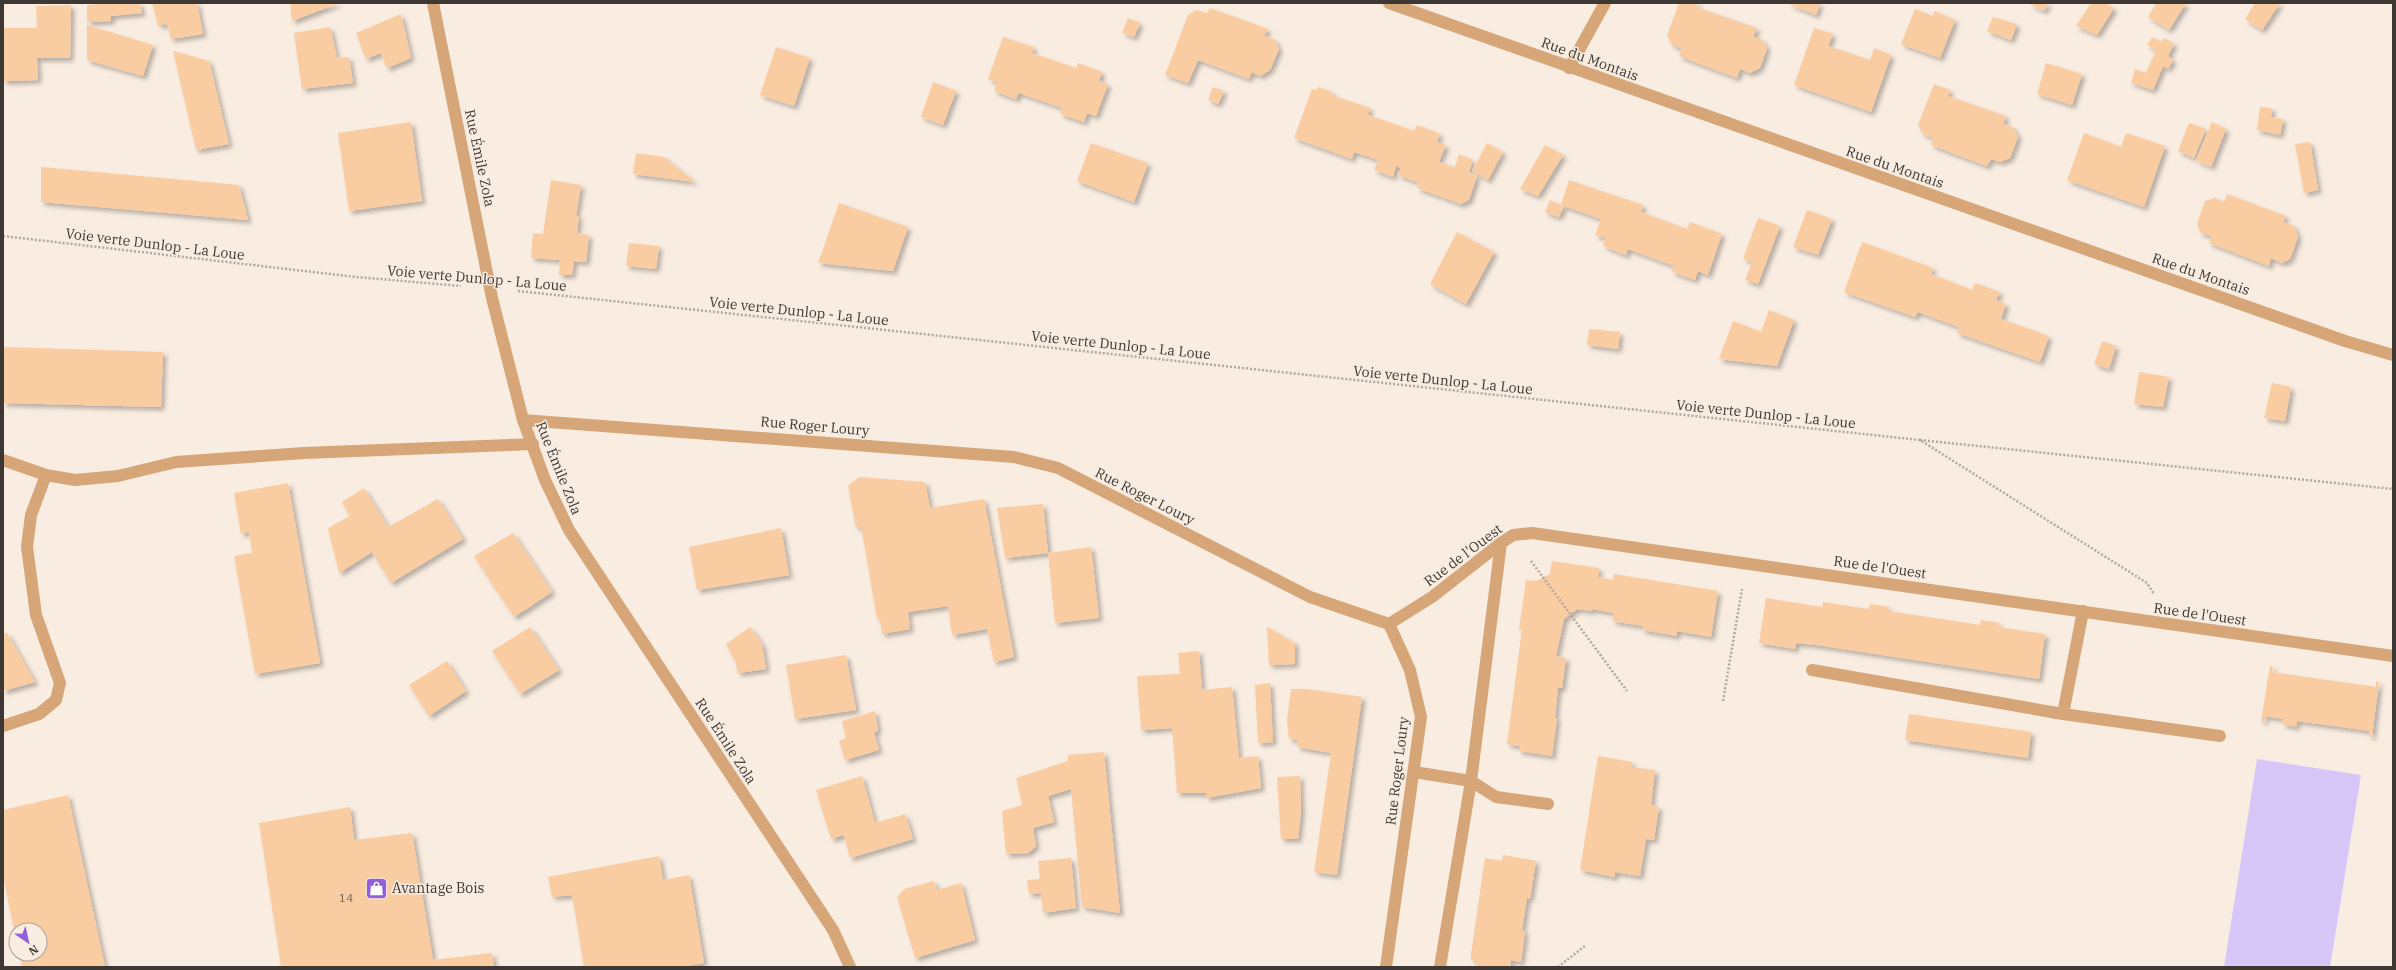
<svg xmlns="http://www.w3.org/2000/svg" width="2396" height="970" font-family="'IBM Plex Serif',serif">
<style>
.green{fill:#d7c7f9}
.building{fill:#facca2;filter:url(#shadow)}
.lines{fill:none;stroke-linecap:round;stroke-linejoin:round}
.path{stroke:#b2a89e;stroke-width:2.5;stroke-dasharray:2 2;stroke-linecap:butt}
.minor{stroke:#d6a578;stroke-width:12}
.labels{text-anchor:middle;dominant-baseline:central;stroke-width:3;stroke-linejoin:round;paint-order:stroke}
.number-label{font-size:12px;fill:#6c5d4f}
.street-label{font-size:14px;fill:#3d3833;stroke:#f9ece0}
.poi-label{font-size:14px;fill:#3d3833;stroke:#f9ece0;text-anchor:start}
</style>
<defs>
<filter id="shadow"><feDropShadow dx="3.5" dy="3.5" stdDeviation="2" flood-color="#0004"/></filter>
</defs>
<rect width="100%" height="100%" fill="#f9ece0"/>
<polygon class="green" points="2257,759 2361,775 2330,967 2224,967"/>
<g class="building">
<polygon points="110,3 140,3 142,13 111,16 111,21 87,22 87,5"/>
<polygon points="152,3 197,3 203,34 171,39 167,24 158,25"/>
<polygon points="290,3 339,3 292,21"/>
<polygon points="1679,3 1698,3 1696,7 1757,28 1753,37 1761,39 1767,48 1760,68 1750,73 1740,69 1737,78 1679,56 1682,48 1672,45 1667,35"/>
<polygon points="1786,3 1820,3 1816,15"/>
<polygon points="2028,3 2048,3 2044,11"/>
<polygon points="2091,3 2105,3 2114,8 2097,35 2076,26"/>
<polygon points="2156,3 2186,3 2169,30 2148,17"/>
<polygon points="2255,3 2280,3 2262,30 2245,19"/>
<polygon points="71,5 70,58 37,58 38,80 3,81 3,28 37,28 36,6"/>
<polygon points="1210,8 1268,29 1264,36 1274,39 1279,49 1270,70 1260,76 1252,72 1249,79 1198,60 1188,83 1165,75 1188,15 1196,10 1207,13"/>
<polygon points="1915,9 1933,16 1935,11 1955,20 1940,58 1901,44"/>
<polygon points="401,14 411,58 387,68 381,53 366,59 356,33"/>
<polygon points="1993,17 2017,24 2011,40 1987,31"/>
<polygon points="1128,18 1140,23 1134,37 1122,33"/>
<polygon points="87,25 153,45 143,76 87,60"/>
<polygon points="330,27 337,58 349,57 353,83 302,89 294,33"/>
<polygon points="1814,28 1833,34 1828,46 1870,60 1874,48 1891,55 1871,112 1794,85"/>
<polygon points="1003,37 1034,47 1032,53 1076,68 1078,63 1102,72 1099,81 1108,84 1096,116 1087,113 1084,122 1060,114 1062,108 1019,93 1016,99 994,91 997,82 988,79"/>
<polygon points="2152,37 2161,42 2164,38 2174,44 2168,56 2173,60 2168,69 2163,66 2153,90 2131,83 2135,69 2146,73 2156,50 2147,45"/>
<polygon points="776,47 810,58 794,106 760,95"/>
<polygon points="173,51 209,61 229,144 196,150"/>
<polygon points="2046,63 2082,74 2072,105 2037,94"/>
<polygon points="933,82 956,91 943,125 921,117"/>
<polygon points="1934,84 1950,90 1948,96 2006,116 2003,124 2013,127 2018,137 2010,158 2000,162 1991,159 1987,166 1931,145 1933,138 1923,134 1918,125"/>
<polygon points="1213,87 1224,91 1218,104 1208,100"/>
<polygon points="1318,87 1332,92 1331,95 1370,108 1368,115 1414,131 1417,125 1440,134 1437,142 1446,145 1439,162 1455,167 1459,154 1473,160 1469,172 1477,176 1469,200 1461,204 1417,188 1419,183 1398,175 1401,168 1396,166 1393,177 1374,170 1378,160 1354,152 1352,159 1294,138 1312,89 1316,90"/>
<polygon points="2260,107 2272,108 2271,117 2283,119 2280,135 2257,130"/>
<polygon points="411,122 422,201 349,211 338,133"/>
<polygon points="2212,122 2226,129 2211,167 2196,160"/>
<polygon points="2189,123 2206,129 2194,158 2178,151"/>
<polygon points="2084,133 2121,147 2126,133 2165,146 2144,207 2067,180"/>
<polygon points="2310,142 2318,190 2304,193 2295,144"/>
<polygon points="1091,143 1148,163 1134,202 1077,181"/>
<polygon points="1487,143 1503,152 1488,180 1472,171"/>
<polygon points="1545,145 1563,155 1538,196 1520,189"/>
<polygon points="636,153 664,157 695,182 633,174"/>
<polygon points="41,167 239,185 248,220 41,202"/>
<polygon points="551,180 581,185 576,216 579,216 577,233 589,235 586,262 574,261 572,275 559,275 560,260 531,258 533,233 543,234"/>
<polygon points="1569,180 1643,205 1641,212 1687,229 1690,222 1722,234 1708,275 1698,271 1695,280 1672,272 1674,266 1628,249 1626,255 1603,246 1606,238 1595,235 1601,219 1564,206 1559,217 1545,212 1550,200 1561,205"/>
<polygon points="2227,194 2286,216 2283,222 2294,226 2298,237 2290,259 2282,263 2271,258 2269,266 2209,243 2211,236 2201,233 2197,224 2205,201 2215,198 2224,202"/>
<polygon points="839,203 908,227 893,271 818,263"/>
<polygon points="1807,210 1832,219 1818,255 1793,247"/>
<polygon points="1758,218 1780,226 1758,284 1745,280 1752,262 1743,259"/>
<polygon points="1457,232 1494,252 1466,304 1430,284"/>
<polygon points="1862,242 1933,268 1931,274 1972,290 1975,283 2000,292 1996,300 2006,304 2001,319 2049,336 2040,362 1957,333 1959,327 1918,312 1915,317 1844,292"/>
<polygon points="629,243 659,246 656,269 626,266"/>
<polygon points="1769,310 1794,320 1777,366 1719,359 1733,321 1761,332"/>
<polygon points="1589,329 1620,332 1618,349 1587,345"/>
<polygon points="2102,341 2116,346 2109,369 2094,364"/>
<polygon points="3,347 163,352 161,407 3,403"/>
<polygon points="2139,372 2169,377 2163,407 2134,404"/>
<polygon points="2272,383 2291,387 2285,421 2264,418"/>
<polygon points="859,477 925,482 930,508 984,499 1014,657 994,662 987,629 952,635 948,606 908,612 910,629 882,634 880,619 877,619 861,526 856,528 848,486"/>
<polygon points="288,483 320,663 255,674 234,556 252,553 249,532 241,534 234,493"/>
<polygon points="364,488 388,527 438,499 463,539 391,583 372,552 339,573 328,528 350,516 342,502"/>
<polygon points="1043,504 1048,553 1091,547 1099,618 1055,623 1048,553 1005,558 997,508"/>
<polygon points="781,528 789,575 697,590 689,547"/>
<polygon points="513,533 552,592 514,617 474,556"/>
<polygon points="1552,561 1599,568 1598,577 1613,580 1614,574 1718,591 1711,637 1677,631 1677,636 1642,630 1643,626 1612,621 1614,613 1592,609 1592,611 1577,609 1564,619 1556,656 1566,658 1562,688 1558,688 1555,718 1557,718 1552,756 1519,751 1519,746 1507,744 1522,629 1519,629 1526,580 1536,581 1550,574"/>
<polygon points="1766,598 1822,607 1823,602 1869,609 1870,604 1889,607 1888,611 1980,625 1981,620 1999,623 1998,627 2045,634 2039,679 1816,645 1796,643 1795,649 1759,643"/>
<polygon points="530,627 559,670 520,694 492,651"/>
<polygon points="750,627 762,644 766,669 738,673 735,661 726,644"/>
<polygon points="1267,627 1295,643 1295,664 1269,665"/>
<polygon points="7,633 35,682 3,691 3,634"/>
<polygon points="1199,651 1202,690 1232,687 1239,758 1258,756 1261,788 1206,798 1206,793 1177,793 1172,728 1141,730 1137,676 1180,674 1178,653"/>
<polygon points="846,655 856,710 795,719 786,665"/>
<polygon points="447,661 466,691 429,716 409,685"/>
<polygon points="2270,666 2273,666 2272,672 2376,687 2376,681 2379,682 2372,737 2369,737 2370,731 2297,721 2296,727 2282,724 2283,719 2265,716 2264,722 2261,721"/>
<polygon points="1270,683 1273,742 1258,743 1255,685"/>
<polygon points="1291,689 1307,689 1362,697 1337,875 1314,872 1331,753 1297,747 1298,740 1289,739 1287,721"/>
<polygon points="875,711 878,731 874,732 879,750 845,760 839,741 846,738 842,721"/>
<polygon points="1909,714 2031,732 2028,758 1905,740"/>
<polygon points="1104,752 1120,913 1082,907 1071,789 1048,796 1054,822 1033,828 1036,846 1028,853 1006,854 1002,811 1022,805 1016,778 1068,761 1068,755"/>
<polygon points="1598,756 1632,762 1632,767 1655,770 1651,805 1659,807 1654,840 1646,839 1640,876 1615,872 1615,877 1580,870"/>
<polygon points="862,776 875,823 905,814 913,839 850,858 844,835 831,839 816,790"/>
<polygon points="1300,776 1301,812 1298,839 1281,839 1277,777"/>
<polygon points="68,795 105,967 22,967 20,954 40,954 40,930 16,930 15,934 3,876 3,810"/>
<polygon points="350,807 354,840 412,833 433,960 492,953 494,967 281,967 259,823"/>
<polygon points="1503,855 1536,861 1530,899 1527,898 1522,930 1525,931 1521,962 1511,960 1510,967 1476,967 1476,961 1471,960 1471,954 1485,858 1502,861"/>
<polygon points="659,856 663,880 689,875 704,963 682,967 584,967 572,895 552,897 548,877"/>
<polygon points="1071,858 1076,908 1043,913 1041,893 1029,894 1027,880 1040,879 1038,861"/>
<polygon points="934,881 937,890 961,883 975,940 915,958 897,897 904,889"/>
</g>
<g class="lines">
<g class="path">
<polyline points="3,236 356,277 461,286"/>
<polyline points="518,291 1920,440 2147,583 2154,594"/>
<polyline points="1920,440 2393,489"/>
<polyline points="1531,561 1627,691"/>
<polyline points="1723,701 1742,589"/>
<polyline points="1558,967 1585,946"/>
<polyline points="1685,967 1685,966"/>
</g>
<g class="minor">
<polyline points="433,3 492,298 523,420 545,480 569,530 833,930 850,967"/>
<polyline points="1389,3 2345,341 2393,355"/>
<polyline points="1569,68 1605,3"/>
<polyline points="523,420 1014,457 1058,468 1310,597 1389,624 1410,670 1421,717 1386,967"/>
<polyline points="3,460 46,475 75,480 118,476 176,462 304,453 533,444"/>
<polyline points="1389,624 1432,597 1501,543 1513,535 1532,533 2393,656"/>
<polyline points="1812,670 2063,714 2220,736"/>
<polyline points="2063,714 2083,611"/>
<polyline points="3,726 39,714 56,700 60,683 36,615 27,547 31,515 46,475"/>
<polyline points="1414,772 1471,781 1496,797 1548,804"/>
<polyline points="1440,967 1471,781 1501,543"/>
</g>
</g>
<defs>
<symbol id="shop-square" viewBox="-11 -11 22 22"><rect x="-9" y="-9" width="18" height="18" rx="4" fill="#905fd9" stroke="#f9ece0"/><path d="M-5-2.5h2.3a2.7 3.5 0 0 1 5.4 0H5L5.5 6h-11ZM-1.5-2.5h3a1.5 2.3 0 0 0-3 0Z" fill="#fff"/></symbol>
</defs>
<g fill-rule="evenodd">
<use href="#shop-square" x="364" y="876" width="25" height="25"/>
</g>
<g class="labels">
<g class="number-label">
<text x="346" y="897">14</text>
</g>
<g class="street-label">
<text transform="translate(1590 59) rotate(20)">Rue du Montais</text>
<text transform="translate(480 158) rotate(78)">Rue Émile Zola</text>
<text transform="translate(1895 167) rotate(19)">Rue du Montais</text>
<text transform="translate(155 244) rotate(7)">Voie verte Dunlop - La Loue</text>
<text transform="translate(2201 274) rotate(19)">Rue du Montais</text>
<text transform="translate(477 278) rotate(5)">Voie verte Dunlop - La Loue</text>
<text transform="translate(799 311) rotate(6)">Voie verte Dunlop - La Loue</text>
<text transform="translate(1121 345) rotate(6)">Voie verte Dunlop - La Loue</text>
<text transform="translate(1443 380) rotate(6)">Voie verte Dunlop - La Loue</text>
<text transform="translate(1766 414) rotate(6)">Voie verte Dunlop - La Loue</text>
<text transform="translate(815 426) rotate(5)">Rue Roger Loury</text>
<text transform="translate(559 468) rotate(68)">Rue Émile Zola</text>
<text transform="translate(1145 496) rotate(27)">Rue Roger Loury</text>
<text transform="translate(1463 555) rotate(-37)">Rue de l'Ouest</text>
<text transform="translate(1880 567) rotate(8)">Rue de l'Ouest</text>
<text transform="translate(2200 614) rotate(8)">Rue de l'Ouest</text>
<text transform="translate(726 741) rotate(57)">Rue Émile Zola</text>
<text transform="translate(1397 771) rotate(-83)">Rue Roger Loury</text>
</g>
<g class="poi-label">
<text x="392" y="888">Avantage Bois</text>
</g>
</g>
<rect width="2396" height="970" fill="none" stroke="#3d3833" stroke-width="8"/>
<g transform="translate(28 942) rotate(146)"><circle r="19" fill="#f9ece0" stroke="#aea49b"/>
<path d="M0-3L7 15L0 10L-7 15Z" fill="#905fd9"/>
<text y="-6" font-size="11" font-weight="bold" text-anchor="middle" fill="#3d3833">N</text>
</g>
</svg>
